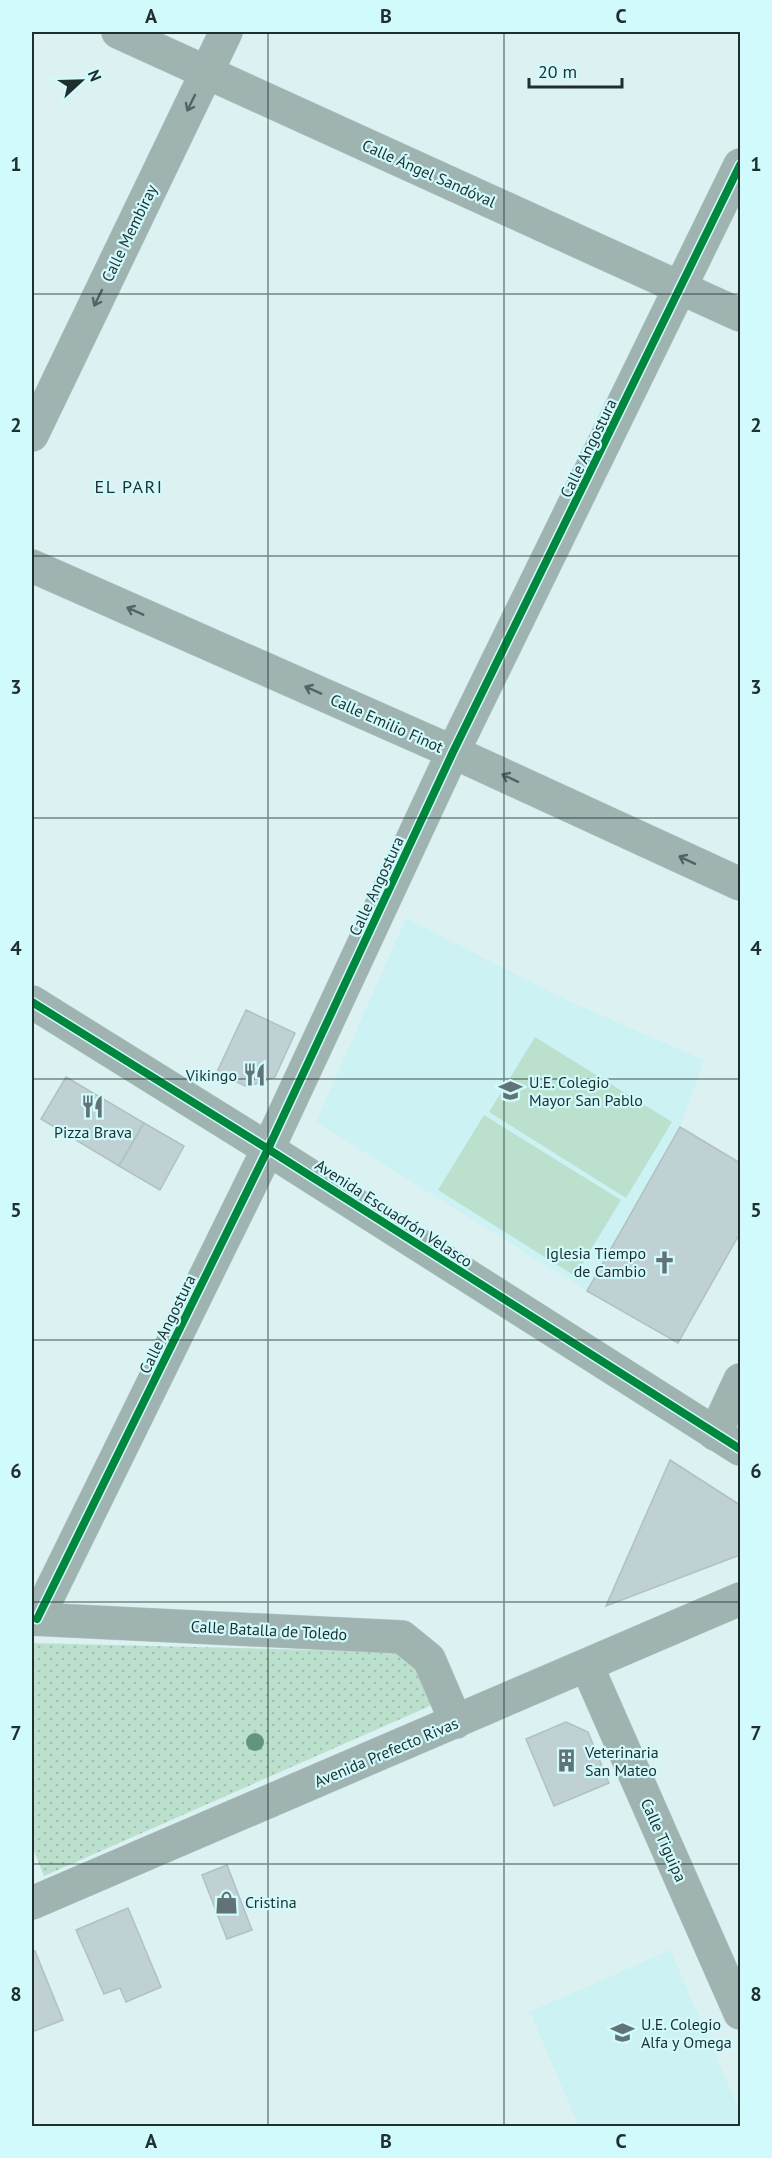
<svg xmlns="http://www.w3.org/2000/svg" width="772" height="2158" font-family="'PT Sans',sans-serif">
<style>
.built{fill:#ccf2f4}
.grass{fill:#bbe1ce}
.park{fill:url(#park-dots)}
.building{fill:#c0d1d3;stroke:#b0c1c3;stroke-width:1.5}
.lines{fill:none;stroke-linecap:round;stroke-linejoin:round}
.minor-casing{stroke:#bbcccd;stroke-width:34}
.tertiary-casing{stroke:#bbcccd;stroke-width:34}
.minor{stroke:#9fb3b1;stroke-width:33}
.tertiary{stroke:#9fb3b1;stroke-width:33}
.cycleway-casing{stroke:#d1fafc;stroke-width:11}
.cycleway{stroke:#00873e;stroke-width:8}
.tree{fill:#639482}
.oneway{stroke:#526464}
.grid{fill:none;stroke:#1f2f30;stroke-width:1.5;stroke-opacity:0.55}
.labels{text-anchor:middle;dominant-baseline:central;stroke-width:4.5;stroke-linejoin:round;paint-order:stroke}
.street-label{font-size:16px;fill:#1f2f30;stroke:#d1fafc}
.poi-label{font-size:16px;fill:#1f2f30;stroke:#d1fafc;text-anchor:start}
.neighbourhood-label{font-size:18px;letter-spacing:1.5px;fill:#1f2f30;stroke:#d1fafc}
.neatline{fill:none;stroke:#1f2f30;stroke-width:2}
.grid-label{font-size:20px;text-anchor:middle;font-weight:bold;fill:#1f2f30}
</style>
<defs>
<pattern id="park-dots" width="8" height="8" patternUnits="userSpaceOnUse" patternTransform="scale(1.5)"><rect width="8" height="8" fill="#bbe1ce"/><path d="M2 2h.1M6 6h.1" fill="none" stroke="#a0c1b1" stroke-width="1.8" stroke-linecap="round"/></pattern>
</defs>
<rect width="100%" height="100%" fill="#dbf1f2"/>
<g class="built">
<polygon points="406,918 566,1000 704,1060 680,1127 587,1291 316,1122"/>
<polygon points="670,1950 740,2112 740,2126 579,2126 530,2012"/>
</g>
<g class="grass">
<polygon points="535,1037 672,1122 626,1198 489,1112"/>
<polygon points="484,1115 621,1200 575,1276 438,1190"/>
</g>
<path class="park" d="M 32,1643 L 401,1652 C 422,1671 426,1677 430,1706 L 44,1876 L 32,1846 Z"/>
<g class="building">
<polygon points="246,1010 295,1033 275,1077 247,1087 217,1072"/>
<polygon points="66,1077 144,1123 119,1166 41,1119"/>
<polygon points="144,1123 184,1146 160,1190 119,1166"/>
<polygon points="680,1127 740,1163 740,1233 678,1343 587,1291"/>
<polygon points="670,1460 740,1505 740,1555 606,1606"/>
<polygon points="566,1722 588,1732 609,1783 554,1806 526,1739"/>
<polygon points="227,1865 252,1930 227,1939 202,1875"/>
<polygon points="128,1908 161,1987 126,2002 120,1988 104,1994 76,1930"/>
<polygon points="35,1951 63,2020 32,2032 32,1953"/>
</g>
<g class="lines">
<defs>
<g id="minor">
<polyline points="118,32 740,315"/>
<polyline points="32,435 226,32"/>
<polyline points="32,566 453,752 740,884"/>
<polyline points="715,1434 740,1380"/>
<polyline points="32,1619 402,1637 429,1659 456,1722"/>
<polyline points="37,1619 268,1149 453,752 740,165"/>
<polyline points="587,1666 740,2013"/>
</g>
<g id="tertiary">
<polyline points="32,1002 268,1149 740,1449"/>
<polyline points="32,1903 740,1599"/>
</g>
</defs>
<use href="#minor" class="minor-casing"/>
<use href="#tertiary" class="tertiary-casing"/>
<use href="#minor" class="minor"/>
<use href="#tertiary" class="tertiary"/>
<defs>
<g id="cycleway">
<polyline points="32,1002 268,1149 740,1449"/>
<polyline points="37,1619 268,1149 453,752 740,165"/>
</g>
</defs>
<use href="#cycleway" class="cycleway-casing"/>
<use href="#cycleway" class="cycleway"/>
</g>
<circle class="tree" cx="255" cy="1742" r="9"/>
<defs><path id="oneway-shaft" d="M-6 0H5M1.5-3L5.5 0L1.5 3" fill="none" stroke-width="1.6" stroke-linecap="round" stroke-linejoin="round" transform="scale(1.5)"/></defs>
<g class="oneway">
<use href="#oneway-shaft" transform="translate(191 103) rotate(116)"/>
<use href="#oneway-shaft" transform="translate(98 298) rotate(116)"/>
<use href="#oneway-shaft" transform="translate(135 611) rotate(-156)"/>
<use href="#oneway-shaft" transform="translate(313 690) rotate(-156)"/>
<use href="#oneway-shaft" transform="translate(510 778) rotate(-155)"/>
<use href="#oneway-shaft" transform="translate(687 860) rotate(-155)"/>
</g>
<path class="grid" d="M 268,32 L 268,2126M 504,32 L 504,2126M 32,294 L 740,294M 32,556 L 740,556M 32,818 L 740,818M 32,1079 L 740,1079M 32,1340 L 740,1340M 32,1602 L 740,1602M 32,1864 L 740,1864"/>
<defs>
<symbol id="restaurant-bare" viewBox="-9 -9 18 18"><path d="M-5-6h1v4h1v-4h1v4h1v-4h1v5L-1.5 .5V6h-2V.5L-5-1ZM5-6V6H3V1.5H1.5Q1.5-4 5-6Z" fill="#617374" stroke="#d1fafc" stroke-width="2.5" paint-order="stroke"/></symbol>
<symbol id="school-bare" viewBox="-9 -9 18 18"><path d="M0-5L7-2L0 1L-7-2ZM-4 1L0 2.5L4 1V4Q0 6-4 4Z" fill="#617374" stroke="#d1fafc" stroke-width="2.5" paint-order="stroke"/></symbol>
<symbol id="church-bare" viewBox="-9 -9 18 18"><path d="M-1.2-6h2.4v3.5h3.3v2.4h-3.3V6h-2.4V-.1h-3.3v-2.4h3.3Z" fill="#617374" stroke="#d1fafc" stroke-width="2.5" paint-order="stroke"/></symbol>
<symbol id="building-bare" viewBox="-9 -9 18 18"><path d="M-4-6H4V6H1V3H-1V6H-4ZM-2.5-4.3h1.7v1.8h-1.7ZM.8-4.3h1.7v1.8H.8ZM-2.5-1h1.7V.8h-1.7ZM.8-1h1.7V.8H.8Z" fill="#617374" stroke="#d1fafc" stroke-width="2.5" paint-order="stroke"/></symbol>
<symbol id="shop-bare" viewBox="-9 -9 18 18"><path d="M-5-2.5h2.3a2.7 3.5 0 0 1 5.4 0H5L5.5 6h-11ZM-1.5-2.5h3a1.5 2.3 0 0 0-3 0Z" fill="#617374" stroke="#d1fafc" stroke-width="2.5" paint-order="stroke"/></symbol>
</defs>
<g fill-rule="evenodd">
<use href="#restaurant-bare" x="238" y="1058" width="33" height="33"/>
<use href="#school-bare" x="494" y="1074" width="33" height="33"/>
<use href="#restaurant-bare" x="76" y="1090" width="33" height="33"/>
<use href="#church-bare" x="648" y="1246" width="33" height="33"/>
<use href="#building-bare" x="550" y="1744" width="33" height="33"/>
<use href="#shop-bare" x="210" y="1886" width="33" height="33"/>
<use href="#school-bare" x="606" y="2016" width="33" height="33"/>
</g>
<g class="labels">
<g class="street-label">
<text transform="translate(429 173) rotate(24)">Calle Ángel Sandóval</text>
<text transform="translate(129 233) rotate(-64)">Calle Membiray</text>
<text transform="translate(588 448) rotate(-64)">Calle Angostura</text>
<text transform="translate(387 723) rotate(24)">Calle Emilio Finot</text>
<text transform="translate(376 886) rotate(-65)">Calle Angostura</text>
<text transform="translate(394 1213) rotate(33)">Avenida Escuadrón Velasco</text>
<text transform="translate(167 1324) rotate(-64)">Calle Angostura</text>
<text transform="translate(269 1630) rotate(3)">Calle Batalla de Toledo</text>
<text transform="translate(386 1752) rotate(-23)">Avenida Prefecto Rivas</text>
<text transform="translate(664 1840) rotate(66)">Calle Tiguipa</text>
</g>
<g class="poi-label">
<text x="237" y="1075" text-anchor="end">Vikingo</text>
<text x="529" y="1082">U.E. Colegio<tspan x="529" dy="18">Mayor San Pablo</tspan></text>
<text x="93" y="1132" text-anchor="middle">Pizza Brava</text>
<text x="646" y="1253" text-anchor="end">Iglesia Tiempo<tspan x="646" dy="18">de Cambio</tspan></text>
<text x="585" y="1752">Veterinaria<tspan x="585" dy="18">San Mateo</tspan></text>
<text x="245" y="1902">Cristina</text>
<text x="641" y="2024">U.E. Colegio<tspan x="641" dy="18">Alfa y Omega</tspan></text>
</g>
<g class="neighbourhood-label">
<text x="129" y="486">EL PARI</text>
</g>
</g>
<rect width="772" height="2158" fill="none" stroke="#d1fafc" stroke-width="66"/>
<g transform="translate(81 81) rotate(68)" stroke="#d1fafc" stroke-width="4.5" paint-order="stroke">
<path d="M0-4.5L10 22L0 15L-10 22Z" fill="#1f2f30"/>
<text y="-9" font-size="16" font-weight="bold" text-anchor="middle" fill="#1f2f30">N</text>
</g>
<path d="M529 78v9h93v-9" fill="none" stroke="#1f2f30" stroke-width="3"/>
<text x="538" y="78" font-size="18" fill="#1f2f30" stroke="#d1fafc" stroke-width="4.5" paint-order="stroke">20 m</text>
<rect x="33" y="33" width="706" height="2092" class="neatline"/>
<g class="grid-label">
<text x="151" y="23">A</text>
<text x="386" y="23">B</text>
<text x="621" y="23">C</text>
<text x="16" y="171">1</text>
<text x="756" y="171">1</text>
<text x="16" y="432">2</text>
<text x="756" y="432">2</text>
<text x="16" y="694">3</text>
<text x="756" y="694">3</text>
<text x="16" y="955">4</text>
<text x="756" y="955">4</text>
<text x="16" y="1217">5</text>
<text x="756" y="1217">5</text>
<text x="16" y="1478">6</text>
<text x="756" y="1478">6</text>
<text x="16" y="1740">7</text>
<text x="756" y="1740">7</text>
<text x="16" y="2001">8</text>
<text x="756" y="2001">8</text>
<text x="151" y="2148">A</text>
<text x="386" y="2148">B</text>
<text x="621" y="2148">C</text>
</g>
</svg>
